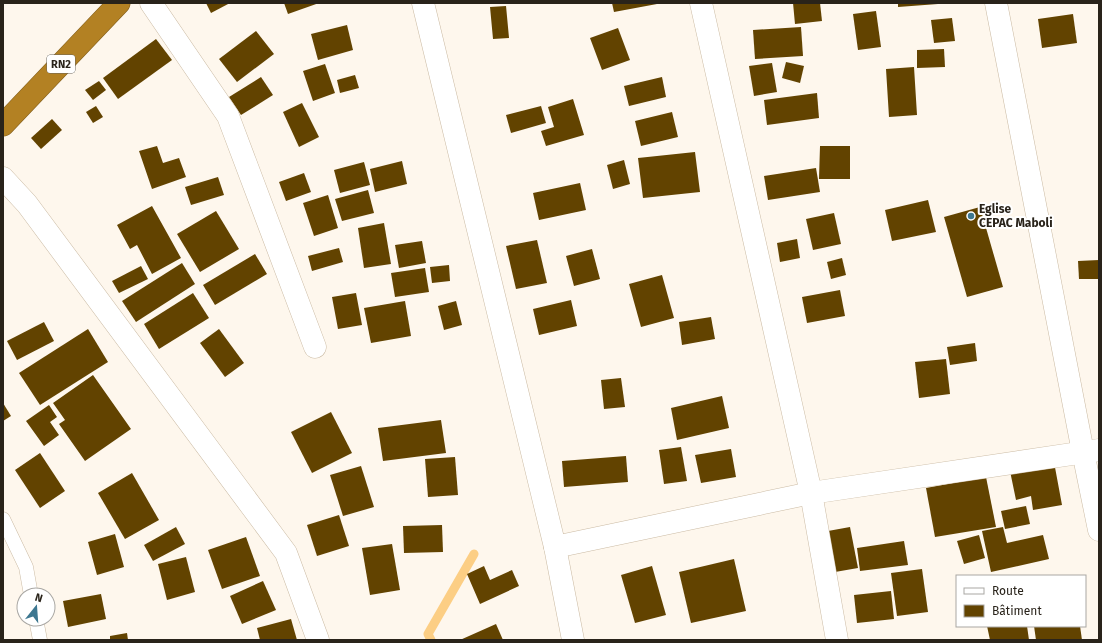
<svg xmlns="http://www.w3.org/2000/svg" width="1102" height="643" font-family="'Fira Sans',sans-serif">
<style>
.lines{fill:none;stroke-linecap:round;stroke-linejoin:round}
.stream{stroke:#fcce84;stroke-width:9}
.building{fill:#624300}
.lane-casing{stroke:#cbbba4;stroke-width:15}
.street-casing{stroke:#cbbba4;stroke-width:23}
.highway-casing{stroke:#836020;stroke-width:23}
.lane{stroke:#fff;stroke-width:14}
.street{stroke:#fff;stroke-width:22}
.highway{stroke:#b38123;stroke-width:22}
.poi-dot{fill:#3d7790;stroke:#fff;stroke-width:1.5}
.labels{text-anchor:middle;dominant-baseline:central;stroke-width:4;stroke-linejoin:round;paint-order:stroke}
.shield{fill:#fff;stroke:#69655f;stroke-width:1}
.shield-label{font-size:11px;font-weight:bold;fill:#29231a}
.poi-label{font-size:12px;font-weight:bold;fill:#29231a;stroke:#fff;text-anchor:start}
</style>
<rect width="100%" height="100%" fill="#fef7ed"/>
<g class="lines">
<polyline class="stream" points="431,640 428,634 474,554"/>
</g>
<g class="building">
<polygon points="206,3 230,3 211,13"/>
<polygon points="284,3 319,3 288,14"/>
<polygon points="612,3 657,3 657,4 614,12"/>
<polygon points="793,3 820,3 822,21 795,24"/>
<polygon points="898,3 938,3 938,4 898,7"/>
<polygon points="506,6 509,38 493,39 490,7"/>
<polygon points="876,11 881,47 858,50 853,14"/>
<polygon points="1073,14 1077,43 1042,48 1038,19"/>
<polygon points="952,18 955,41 934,43 931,20"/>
<polygon points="347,25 353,50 318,60 311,34"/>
<polygon points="801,27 803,56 755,59 753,30"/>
<polygon points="618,28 630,60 602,70 590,38"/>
<polygon points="256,31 274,54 237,82 219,59"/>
<polygon points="156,39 172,60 118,99 103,78"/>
<polygon points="944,49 945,67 917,68 917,50"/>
<polygon points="786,62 804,66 800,83 782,78"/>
<polygon points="772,63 777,92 754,96 749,66"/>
<polygon points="325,64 335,93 313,101 303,71"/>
<polygon points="914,67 917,115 889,117 886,69"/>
<polygon points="355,75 359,88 340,93 337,80"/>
<polygon points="261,77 273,95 241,115 229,97"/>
<polygon points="662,77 666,97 629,106 624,86"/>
<polygon points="99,81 106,90 93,100 85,90"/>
<polygon points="817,93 819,118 767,125 764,100"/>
<polygon points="573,99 584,135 546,146 541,131 554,127 548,107"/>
<polygon points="302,103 319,137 299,147 283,112"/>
<polygon points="96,106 103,117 93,123 86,112"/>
<polygon points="541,106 546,123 511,133 506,115"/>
<polygon points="672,112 678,137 641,146 635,121"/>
<polygon points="52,119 62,130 41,149 31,138"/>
<polygon points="157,146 163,163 179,158 186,177 152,189 139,151"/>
<polygon points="820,146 850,146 850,179 819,179"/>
<polygon points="695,152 700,192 643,198 638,158"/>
<polygon points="624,160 630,184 613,189 607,165"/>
<polygon points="402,161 407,184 375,192 370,169"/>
<polygon points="364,162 370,185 340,193 334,170"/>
<polygon points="816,168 820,192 768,200 764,176"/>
<polygon points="304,173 311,192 286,201 279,182"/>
<polygon points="218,177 224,195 191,205 185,187"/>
<polygon points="580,183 586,210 539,220 533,193"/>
<polygon points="368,190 374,213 342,221 335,199"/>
<polygon points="328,195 338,228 314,236 303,203"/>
<polygon points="928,200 936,232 892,241 885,210"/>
<polygon points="152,206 181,258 152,274 137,245 130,249 117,225"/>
<polygon points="980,207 1003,287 967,297 944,217"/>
<polygon points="216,211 239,249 200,272 177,234"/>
<polygon points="834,213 841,244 813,250 806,219"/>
<polygon points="384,223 391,264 364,268 358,228"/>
<polygon points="797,239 800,258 780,262 777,243"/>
<polygon points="537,240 547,283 516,289 506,246"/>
<polygon points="422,241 426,263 399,268 395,245"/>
<polygon points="339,248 343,262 312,271 308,256"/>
<polygon points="592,249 600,279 574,286 566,256"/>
<polygon points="255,254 267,274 215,305 203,285"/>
<polygon points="842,258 846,275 831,279 827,262"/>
<polygon points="1099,260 1099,279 1079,279 1078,261"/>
<polygon points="182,263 195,284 136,322 122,301"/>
<polygon points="449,265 450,281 432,283 430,267"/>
<polygon points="141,266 148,279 119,293 112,281"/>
<polygon points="425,268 429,292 395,297 391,273"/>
<polygon points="662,275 674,318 641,327 629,284"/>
<polygon points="840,290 845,316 807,323 802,297"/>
<polygon points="193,293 209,318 159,349 144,324"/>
<polygon points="356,293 362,325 338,329 332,297"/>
<polygon points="571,300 577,326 539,335 533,309"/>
<polygon points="405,301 411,336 371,343 364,308"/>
<polygon points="456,301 462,325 444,330 438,306"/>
<polygon points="711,317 715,339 682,345 679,322"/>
<polygon points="44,322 54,341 17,360 7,341"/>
<polygon points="88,329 108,362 40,405 19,373"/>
<polygon points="219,329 244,363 225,377 200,343"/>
<polygon points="975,343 977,361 950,365 947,347"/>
<polygon points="946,359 950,394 919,398 915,362"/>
<polygon points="93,375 131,429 85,461 59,424 65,420 53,403"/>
<polygon points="621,378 625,407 604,409 601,380"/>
<polygon points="722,396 729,428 677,440 671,408"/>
<polygon points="3,403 11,416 3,421"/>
<polygon points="49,405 57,417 50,422 59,435 44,446 26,421"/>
<polygon points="331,412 352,453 312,473 291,432"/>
<polygon points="441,420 446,453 383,461 378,428"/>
<polygon points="681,447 687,481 664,484 659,450"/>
<polygon points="731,449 736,477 701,483 695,455"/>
<polygon points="40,453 65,491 40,508 15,470"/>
<polygon points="626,456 628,482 564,487 562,461"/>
<polygon points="455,457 458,495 428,497 425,459"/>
<polygon points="1054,462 1062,505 1033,510 1031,496 1016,500 1010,471"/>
<polygon points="361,466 374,507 343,516 330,475"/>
<polygon points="132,473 159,520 125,539 98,493"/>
<polygon points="986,477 996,527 935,537 926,488"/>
<polygon points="1026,506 1030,524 1005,529 1001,511"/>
<polygon points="339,515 349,546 317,556 307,525"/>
<polygon points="442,525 443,552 404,553 403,526"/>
<polygon points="176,527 185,544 153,561 144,545"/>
<polygon points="850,527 858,568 835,572 828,531"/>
<polygon points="1003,527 1007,543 1043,535 1049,559 991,572 982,531"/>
<polygon points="115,534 124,567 97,575 88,542"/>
<polygon points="979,535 985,558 964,564 957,541"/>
<polygon points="246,537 260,576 222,589 208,550"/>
<polygon points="904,541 908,565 860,571 857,548"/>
<polygon points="392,544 400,590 370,595 362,548"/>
<polygon points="186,557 195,592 167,600 158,564"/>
<polygon points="734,559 746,611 691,623 679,572"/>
<polygon points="484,566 490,580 512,570 519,586 480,604 467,574"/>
<polygon points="652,566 666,615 635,623 621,575"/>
<polygon points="922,569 928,612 897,616 891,573"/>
<polygon points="263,581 276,610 242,624 230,596"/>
<polygon points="891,591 894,619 857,623 854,595"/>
<polygon points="101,594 106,619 68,627 63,601"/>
<polygon points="291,619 297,640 260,640 257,628"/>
<polygon points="496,624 503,640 460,640"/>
<polygon points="987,626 1018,626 1018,627 1027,626 1029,640 990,640"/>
<polygon points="1034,626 1080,626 1082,640 1036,640"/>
<polygon points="127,633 128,640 110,640 110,636"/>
</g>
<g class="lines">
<defs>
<g id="lane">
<polyline points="3,519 26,567 31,595"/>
<polyline points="36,619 40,640"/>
</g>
<g id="street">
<polyline points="151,3 228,116 315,347"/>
<polyline points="423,3 555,547 573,640"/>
<polyline points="701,3 811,493 837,640"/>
<polyline points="996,3 1083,452 1099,530"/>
<polyline points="3,178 27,204 286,553 318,640"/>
<polyline points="555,547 811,493 1099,450"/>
</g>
<polyline id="highway" points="3,125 119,3"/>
</defs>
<use href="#lane" class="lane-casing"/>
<use href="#street" class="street-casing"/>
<use href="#highway" class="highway-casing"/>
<use href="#lane" class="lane"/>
<use href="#street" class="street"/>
<use href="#highway" class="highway"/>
</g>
<circle class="poi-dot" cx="971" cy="216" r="4"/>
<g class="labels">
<rect class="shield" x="47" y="55" width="28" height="18" rx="3"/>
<g class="shield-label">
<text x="61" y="64">RN2</text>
</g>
<g class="poi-label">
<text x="979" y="209">Eglise<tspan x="979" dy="14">CEPAC Maboli</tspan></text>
</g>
</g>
<rect width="1102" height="643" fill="none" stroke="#29231a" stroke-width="8"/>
<rect x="956" y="575" width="130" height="52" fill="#ffffff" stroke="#a9a7a3"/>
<rect x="964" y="588" width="20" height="6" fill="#ffffff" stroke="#a9a7a3"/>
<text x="992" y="595" font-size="12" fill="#29231a">Route</text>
<rect x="964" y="605" width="20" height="12" fill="#624300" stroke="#a9a7a3"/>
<text x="992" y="615" font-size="12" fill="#29231a">Bâtiment</text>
<g transform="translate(36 607) rotate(17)"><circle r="19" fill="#ffffff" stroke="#a9a7a3"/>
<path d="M0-3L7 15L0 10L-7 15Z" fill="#3d7790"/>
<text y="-6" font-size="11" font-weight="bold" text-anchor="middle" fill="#29231a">N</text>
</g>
</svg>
